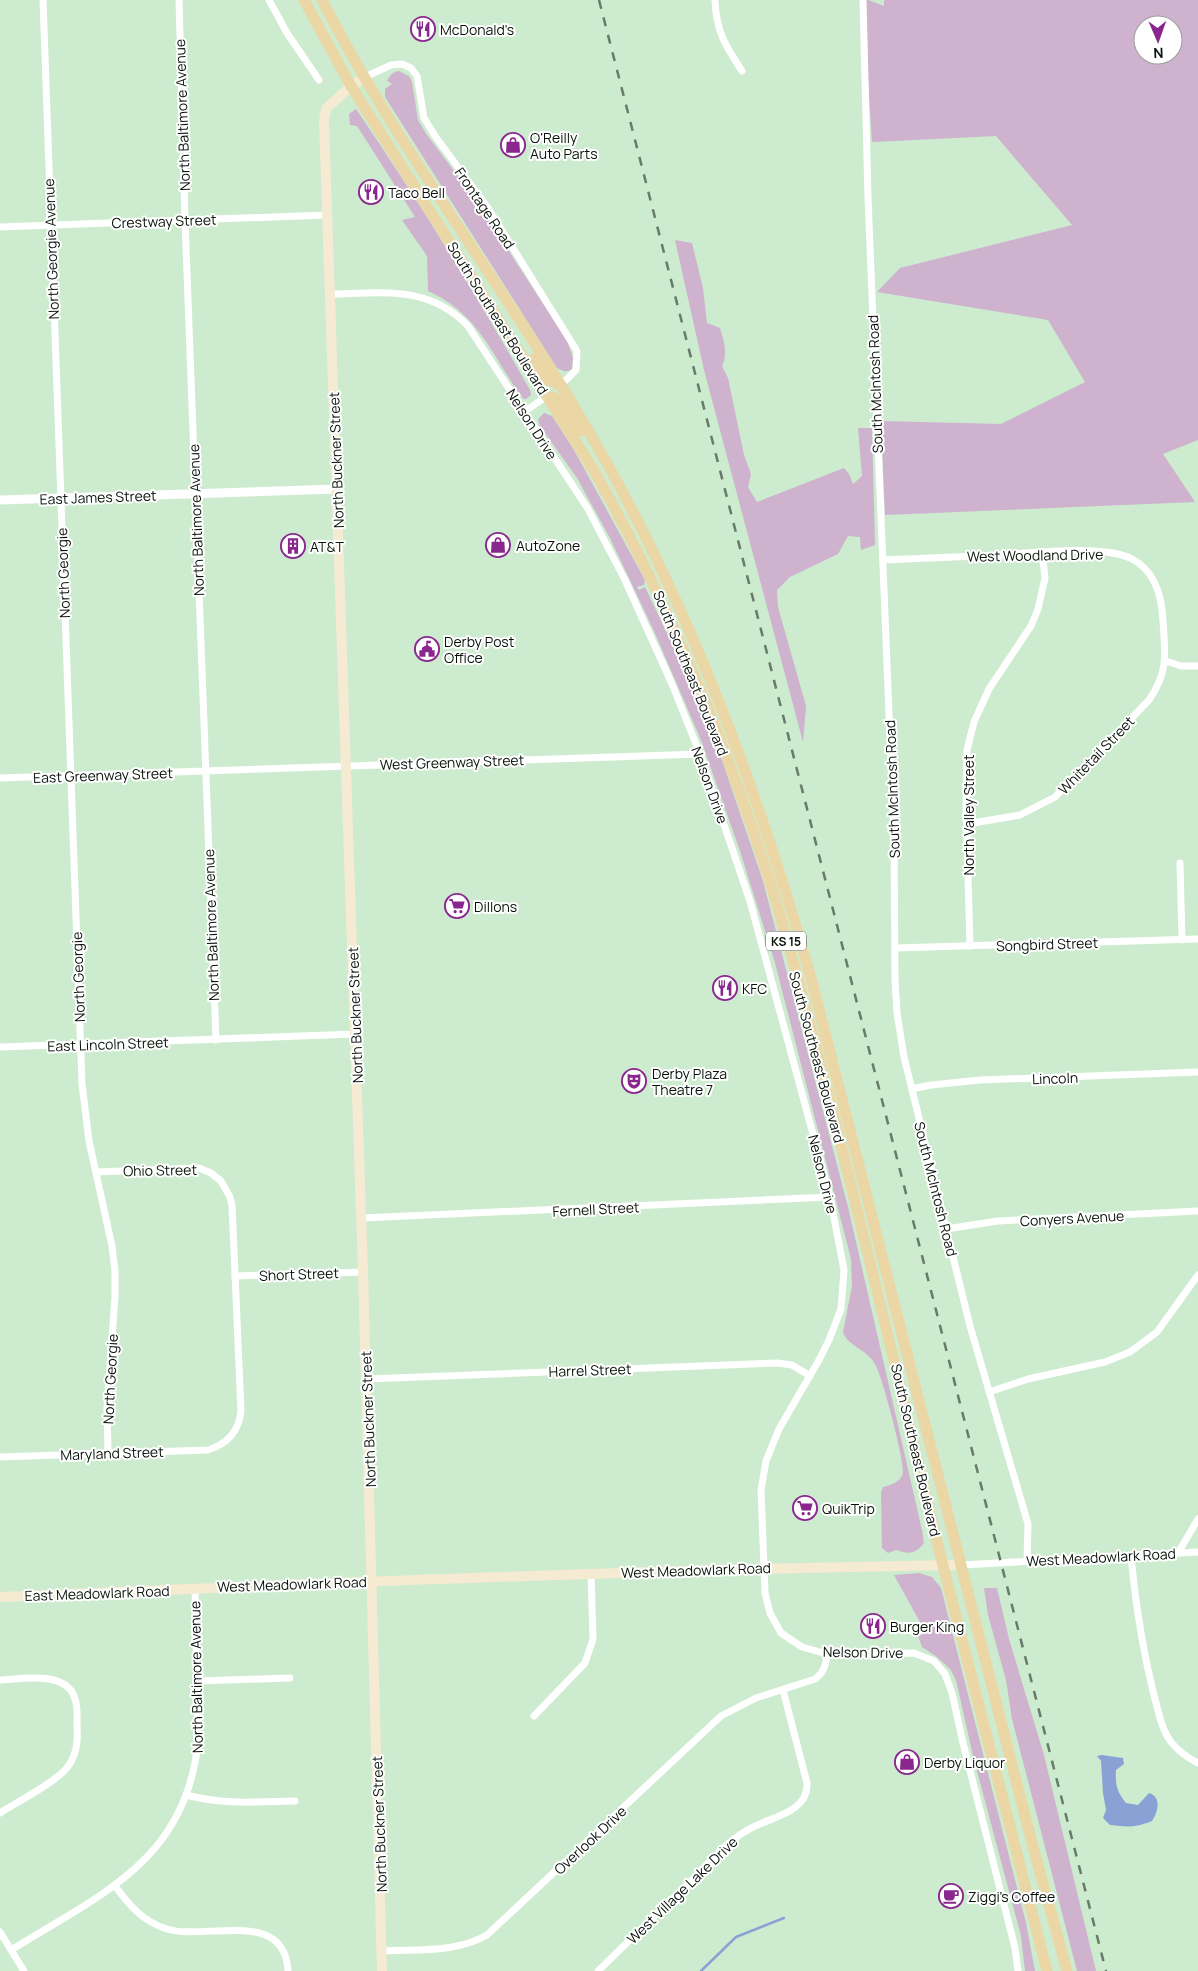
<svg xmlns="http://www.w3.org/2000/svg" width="1198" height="1971" font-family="Manrope,sans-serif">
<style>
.green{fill:#ceb2ce;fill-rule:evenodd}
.water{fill:#8aa1d6}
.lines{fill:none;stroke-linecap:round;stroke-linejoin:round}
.stream{stroke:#8aa1d6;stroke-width:2.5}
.minor{stroke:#fff;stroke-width:7}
.tertiary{stroke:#fff;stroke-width:9}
.secondary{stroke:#f5ead2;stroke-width:10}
.primary{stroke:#ebd6a6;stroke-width:11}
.rail{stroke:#677b68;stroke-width:2.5;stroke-dasharray:9 9;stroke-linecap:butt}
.labels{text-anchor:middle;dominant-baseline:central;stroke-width:4;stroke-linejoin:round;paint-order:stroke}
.shield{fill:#fff;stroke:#525953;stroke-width:1}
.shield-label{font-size:12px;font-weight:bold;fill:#081209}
.poi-label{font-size:14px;fill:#081209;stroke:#fff;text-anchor:start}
.street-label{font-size:14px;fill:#081209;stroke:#fff}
</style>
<rect width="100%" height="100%" fill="#cdebce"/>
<g class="green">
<path d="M 863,0 L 868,0 L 884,6 L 884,0 L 1198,0 L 1198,440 L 1163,454 L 1195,502 L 885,515 L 881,421 L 1001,424 L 1085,382 L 1048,320 L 877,292 L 900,268 L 1072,225 L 996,136 L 872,142 ZM 1143,25 L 1173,25 L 1173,55 L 1143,55 Z"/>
<path d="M 399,71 L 409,76 L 412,82 L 418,120 L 427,135 L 476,200 L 567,341 L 573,358 L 572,369 C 566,373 563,371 557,368 L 385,97 L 385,89 L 392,84 L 387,81 C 390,75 393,72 399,71 Z"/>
<path d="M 356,109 C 418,200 476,294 530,390 L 531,395 L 526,399 L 524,399 L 521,396 C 491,354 479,314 428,291 L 427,256 L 402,220 L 415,217 L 357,126 L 350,125 L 349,114 Z"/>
<path d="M 675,240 L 692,243 L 703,288 L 707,323 L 720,328 C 724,341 728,354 722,366 L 728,378 L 744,455 L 751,474 L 748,487 L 757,502 L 844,468 L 849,474 L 853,484 L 862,476 L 858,428 L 872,428 L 875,545 L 861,550 L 860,537 L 848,536 L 838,554 L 790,577 L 777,590 L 778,607 L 806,706 L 803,742 L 704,370 Z"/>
<path d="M 544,413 L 552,416 L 574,450 L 645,580 L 644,585 L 637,587 L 639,590 L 645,587 L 675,650 L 723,763 L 763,881 L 848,1207 L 922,1530 L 924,1543 C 915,1555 908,1554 896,1550 L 888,1553 L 882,1548 L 881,1492 L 883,1487 C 891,1485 902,1482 903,1472 C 904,1459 882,1375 875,1364 C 867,1349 847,1346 843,1332 L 852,1286 L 851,1259 L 775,963 L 740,851 L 701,740 L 654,631 L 610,538 L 577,478 L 540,426 L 538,419 Z"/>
<polygon points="919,1573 932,1577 941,1588 1026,1923 1035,1971 1025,1971 1021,1936 974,1760 956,1680 950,1669 937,1657 922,1647 918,1636 926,1633 894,1575"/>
<polygon points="984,1588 997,1588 1009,1639 1044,1755 1096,1971 1077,1971 1012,1719 1006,1680 988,1615"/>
</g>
<path class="water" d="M 1102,1755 L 1123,1758 L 1124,1764 L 1116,1770 C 1115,1784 1117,1792 1126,1803 L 1138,1805 L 1149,1793 C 1162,1797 1158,1812 1152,1821 C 1135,1828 1127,1827 1110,1825 L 1103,1818 L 1106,1810 L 1103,1793 L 1101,1761 L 1097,1756 Z"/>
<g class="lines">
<polyline class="stream" points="701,1971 736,1937 784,1918"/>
<g class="minor">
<polyline points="43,0 82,1084 89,1141 112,1246 115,1271 115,1297 107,1408 108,1453"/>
<polyline points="179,0 185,220 216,1040"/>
<polyline points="269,0 287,33 319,80"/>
<path d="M 715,0 C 716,31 725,45 742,71"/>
<polyline points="863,0 868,197 894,836 895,980 897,1013 904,1057 970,1326 1028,1524 1027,1561"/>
<polyline points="365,77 391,65 402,64 411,68 417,76 424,118 435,136 488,208 577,351 576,370 561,385"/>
<polyline points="0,227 327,215"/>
<path d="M 330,294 C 382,293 429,285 468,326 L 588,509 L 625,580 L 672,684 L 700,754 L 750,901 L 830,1197 L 844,1270 L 841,1309 L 829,1340 L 819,1360 L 779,1429 L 766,1461 L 761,1490 L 765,1593 L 770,1613 L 781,1633 L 802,1647 L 827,1654 L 914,1653 L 934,1661 L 945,1674 L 952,1693 L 963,1743 L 1015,1948 L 1018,1971"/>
<polyline points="524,412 547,396"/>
<path d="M 883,560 C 922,558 961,557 1000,555 C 1034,553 1103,544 1132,559 C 1155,571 1162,597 1163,621 C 1165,654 1169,671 1149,700 L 1055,797 L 1020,815 L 967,824"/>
<polyline points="1166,661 1181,666 1198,666"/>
<polyline points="0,778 700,754"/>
<polyline points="1180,863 1182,940"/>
<polyline points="970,946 966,808 967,750 974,722 989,689 1031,626 1038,609 1045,578 1042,552"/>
<polyline points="896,948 1198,939"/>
<polyline points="0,1047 355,1034"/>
<polyline points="912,1089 931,1085 980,1080 1198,1072"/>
<polyline points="362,1218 830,1197"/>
<polyline points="946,1229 998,1221 1198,1211"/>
<polyline points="235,1276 363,1272"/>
<polyline points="367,1379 777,1363 792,1365 810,1376"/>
<polyline points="989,1392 1028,1379 1105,1362 1130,1352 1157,1332 1198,1275"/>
<path d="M 0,1457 L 208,1450 C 227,1444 239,1431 241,1411 L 232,1205 L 230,1197 L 221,1181 L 211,1173 L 199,1168 L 96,1172"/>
<polyline points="1178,1553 1198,1519"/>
<path d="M 1131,1556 C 1136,1607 1142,1649 1155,1699 C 1159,1714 1162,1730 1171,1742 C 1178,1751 1188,1758 1198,1763"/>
<polyline points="961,1565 1198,1552"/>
<path d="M 0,1680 C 22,1679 67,1670 75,1699 C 78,1707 77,1717 77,1726 C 78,1741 77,1756 66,1769 C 54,1783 17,1802 0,1813"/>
<polyline points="197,1681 290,1678"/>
<polyline points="534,1716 585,1663 593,1639 591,1573"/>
<path d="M 186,1795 C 225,1805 255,1802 295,1801"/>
<path d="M 115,1886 C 129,1905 143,1922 167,1929 C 205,1941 285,1907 288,1971"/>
<polyline points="0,1932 24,1971"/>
<path d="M 11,1950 C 101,1894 186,1861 198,1742 L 195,1588"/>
<path d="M 382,1951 C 417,1949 456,1953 487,1935 L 721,1716 L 756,1698 L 815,1679 C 824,1672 826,1665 827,1654"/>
<path d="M 598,1971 C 629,1941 660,1910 692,1880 C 709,1863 725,1843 746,1831 C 767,1817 809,1814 807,1783 L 783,1690"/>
</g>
<polyline class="tertiary" points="0,500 337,489"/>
<g class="secondary">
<polyline points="365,77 351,86 329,106 326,109 324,121 363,1272 382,1971"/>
<path d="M 0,1597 C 320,1583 640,1570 961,1565"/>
</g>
<g class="primary">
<path d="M 304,0 L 351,86 L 593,469 C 671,606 731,754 777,905 C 809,1014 836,1124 863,1234 C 889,1337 912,1439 937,1542 C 973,1685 1010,1828 1047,1971"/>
<path d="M 322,0 C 397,147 498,278 582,420 C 686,595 758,787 812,982 L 1033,1847 L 1067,1971"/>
<path d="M 533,359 C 541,370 546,382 561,385"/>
<path d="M 547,396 C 563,397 570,416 577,429 L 581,431"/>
</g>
<polyline class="rail" points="599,0 1106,1971"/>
</g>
<defs>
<symbol id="restaurant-ring" viewBox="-11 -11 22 22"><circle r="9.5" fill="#fff" stroke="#8a278f" stroke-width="1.5"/><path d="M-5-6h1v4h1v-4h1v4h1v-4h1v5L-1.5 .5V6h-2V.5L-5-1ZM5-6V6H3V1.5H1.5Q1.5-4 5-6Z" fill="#8a278f"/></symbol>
<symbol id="shop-ring" viewBox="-11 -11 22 22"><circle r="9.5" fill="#fff" stroke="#8a278f" stroke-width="1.5"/><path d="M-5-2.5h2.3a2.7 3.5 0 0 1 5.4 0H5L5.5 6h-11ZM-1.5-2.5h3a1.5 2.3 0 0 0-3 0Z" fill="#8a278f"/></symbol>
<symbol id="building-ring" viewBox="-11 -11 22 22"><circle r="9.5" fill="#fff" stroke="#8a278f" stroke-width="1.5"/><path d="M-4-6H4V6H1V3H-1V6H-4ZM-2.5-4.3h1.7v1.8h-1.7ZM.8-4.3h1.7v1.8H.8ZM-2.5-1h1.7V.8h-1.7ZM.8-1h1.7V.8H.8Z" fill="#8a278f"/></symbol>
<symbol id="civic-ring" viewBox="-11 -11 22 22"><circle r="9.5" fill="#fff" stroke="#8a278f" stroke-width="1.5"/><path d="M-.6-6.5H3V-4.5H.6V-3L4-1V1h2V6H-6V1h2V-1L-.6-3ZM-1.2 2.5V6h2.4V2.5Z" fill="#8a278f"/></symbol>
<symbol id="supermarket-ring" viewBox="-11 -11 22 22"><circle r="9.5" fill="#fff" stroke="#8a278f" stroke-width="1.5"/><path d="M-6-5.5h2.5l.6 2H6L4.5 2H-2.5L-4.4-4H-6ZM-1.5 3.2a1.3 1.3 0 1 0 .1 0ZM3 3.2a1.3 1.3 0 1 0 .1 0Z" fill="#8a278f"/></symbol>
<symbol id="theatre-ring" viewBox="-11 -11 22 22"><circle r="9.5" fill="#fff" stroke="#8a278f" stroke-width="1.5"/><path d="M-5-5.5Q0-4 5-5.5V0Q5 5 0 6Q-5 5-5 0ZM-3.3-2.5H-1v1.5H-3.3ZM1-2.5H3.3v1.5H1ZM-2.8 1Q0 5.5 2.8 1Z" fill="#8a278f"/></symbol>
<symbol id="cafe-ring" viewBox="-11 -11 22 22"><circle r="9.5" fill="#fff" stroke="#8a278f" stroke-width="1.5"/><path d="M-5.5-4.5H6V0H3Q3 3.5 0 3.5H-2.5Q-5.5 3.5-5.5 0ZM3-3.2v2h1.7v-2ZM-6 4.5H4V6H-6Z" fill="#8a278f"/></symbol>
</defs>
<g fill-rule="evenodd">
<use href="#restaurant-ring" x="409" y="15" width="28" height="28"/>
<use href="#shop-ring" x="499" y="131" width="28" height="28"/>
<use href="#restaurant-ring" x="357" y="178" width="28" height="28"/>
<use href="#shop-ring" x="484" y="531" width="28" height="28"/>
<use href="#building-ring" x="279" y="532" width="28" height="28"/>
<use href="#civic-ring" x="413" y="635" width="28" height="28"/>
<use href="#supermarket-ring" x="443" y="892" width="28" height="28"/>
<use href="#restaurant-ring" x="711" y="974" width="28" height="28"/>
<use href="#theatre-ring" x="620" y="1067" width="28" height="28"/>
<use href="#supermarket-ring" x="791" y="1494" width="28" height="28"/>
<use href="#restaurant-ring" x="859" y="1612" width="28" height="28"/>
<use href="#shop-ring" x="893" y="1748" width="28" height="28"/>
<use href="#cafe-ring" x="937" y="1882" width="28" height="28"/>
</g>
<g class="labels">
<rect class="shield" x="766" y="931.5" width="40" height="19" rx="4"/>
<g class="shield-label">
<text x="786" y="941">KS 15</text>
</g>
<g class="poi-label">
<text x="440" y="29">McDonald's</text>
<text x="530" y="137">O'Reilly<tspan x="530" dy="16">Auto Parts</tspan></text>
<text x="388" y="192">Taco Bell</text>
<text x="516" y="545">AutoZone</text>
<text x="310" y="546">AT&amp;T</text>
<text x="444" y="641">Derby Post<tspan x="444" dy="16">Office</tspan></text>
<text x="474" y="906">Dillons</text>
<text x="742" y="988">KFC</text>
<text x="652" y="1073">Derby Plaza<tspan x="652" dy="16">Theatre 7</tspan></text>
<text x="822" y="1508">QuikTrip</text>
<text x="890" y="1626">Burger King</text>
<text x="924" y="1762">Derby Liquor</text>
<text x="968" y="1896">Ziggi's Coffee</text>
</g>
<g class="street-label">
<text transform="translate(182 115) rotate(-92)">North Baltimore Avenue</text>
<text transform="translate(485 208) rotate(56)">Frontage Road</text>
<text transform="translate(164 221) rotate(-2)">Crestway Street</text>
<text transform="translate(51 249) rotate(-92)">North Georgie Avenue</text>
<text transform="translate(498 318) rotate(58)">South Southeast Boulevard</text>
<text transform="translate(875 384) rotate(-92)">South McIntosh Road</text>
<text transform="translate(532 424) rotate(57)">Nelson Drive</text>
<text transform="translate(336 460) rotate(-92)">North Buckner Street</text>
<text transform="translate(98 497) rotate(-2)">East James Street</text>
<text transform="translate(196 520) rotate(-92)">North Baltimore Avenue</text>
<text transform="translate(1035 555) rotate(-1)">West Woodland Drive</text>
<text transform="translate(63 573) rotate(-92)">North Georgie</text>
<text transform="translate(691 673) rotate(68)">South Southeast Boulevard</text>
<text transform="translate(1096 755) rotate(-46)">Whitetail Street</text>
<text transform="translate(452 762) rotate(-2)">West Greenway Street</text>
<text transform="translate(103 775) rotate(-2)">East Greenway Street</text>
<text transform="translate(710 785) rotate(70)">Nelson Drive</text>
<text transform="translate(892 789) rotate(-92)">South McIntosh Road</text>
<text transform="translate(968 815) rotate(-90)">North Valley Street</text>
<text transform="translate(211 925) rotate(-92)">North Baltimore Avenue</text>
<text transform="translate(1047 944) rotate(-2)">Songbird Street</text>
<text transform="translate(78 977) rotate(-92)">North Georgie</text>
<text transform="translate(355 1015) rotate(-92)">North Buckner Street</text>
<text transform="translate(108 1044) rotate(-2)">East Lincoln Street</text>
<text transform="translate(817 1057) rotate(75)">South Southeast Boulevard</text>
<text transform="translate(1055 1078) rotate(-2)">Lincoln</text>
<text transform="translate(160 1170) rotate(-1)">Ohio Street</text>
<text transform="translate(823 1174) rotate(76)">Nelson Drive</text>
<text transform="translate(936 1189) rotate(76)">South McIntosh Road</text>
<text transform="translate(596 1209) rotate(-3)">Fernell Street</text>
<text transform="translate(1072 1218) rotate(-3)">Conyers Avenue</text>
<text transform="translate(299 1274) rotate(-2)">Short Street</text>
<text transform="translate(590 1370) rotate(-2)">Harrel Street</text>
<text transform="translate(110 1379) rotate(-87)">North Georgie</text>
<text transform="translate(368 1419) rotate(-92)">North Buckner Street</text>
<text transform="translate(916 1450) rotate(77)">South Southeast Boulevard</text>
<text transform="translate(112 1453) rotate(-2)">Maryland Street</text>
<text transform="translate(1101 1557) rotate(-3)">West Meadowlark Road</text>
<text transform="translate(696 1570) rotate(-2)">West Meadowlark Road</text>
<text transform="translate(292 1584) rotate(-2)">West Meadowlark Road</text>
<text transform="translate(97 1593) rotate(-2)">East Meadowlark Road</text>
<text transform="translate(863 1652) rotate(1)">Nelson Drive</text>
<text transform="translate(196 1677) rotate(-91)">North Baltimore Avenue</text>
<text transform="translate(379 1824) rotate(-92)">North Buckner Street</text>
<text transform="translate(590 1840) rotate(-43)">Overlook Drive</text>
<text transform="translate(682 1890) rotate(-44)">West Village Lake Drive</text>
</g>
</g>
<g transform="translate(1158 40) rotate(178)"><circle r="24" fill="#ffffff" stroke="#9ca09d"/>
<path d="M0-4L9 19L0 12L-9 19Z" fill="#8a278f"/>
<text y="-8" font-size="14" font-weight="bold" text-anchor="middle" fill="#081209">N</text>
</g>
</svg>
